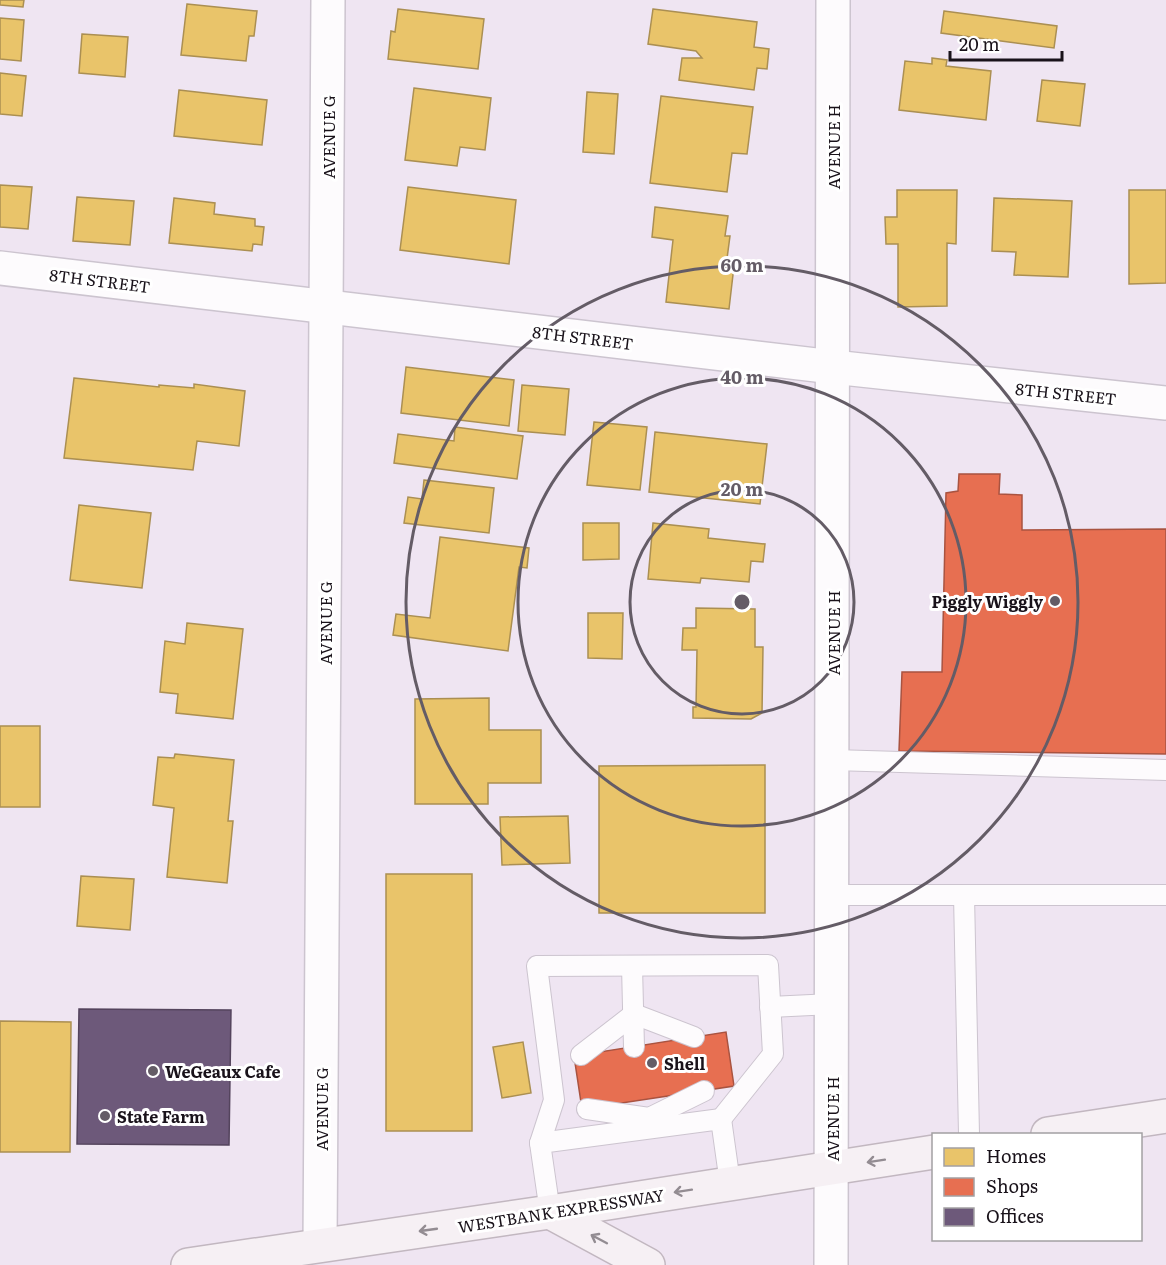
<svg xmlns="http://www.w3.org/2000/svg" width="1166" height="1265" font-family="Literata,serif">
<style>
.homes{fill:#e9c46a;stroke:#ab8f52;stroke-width:1.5}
.shops{fill:#e76f51;stroke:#a95340;stroke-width:1.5}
.offices{fill:#6d597a;stroke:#54445d;stroke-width:1.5}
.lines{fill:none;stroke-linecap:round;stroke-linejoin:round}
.service-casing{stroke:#ccc4cf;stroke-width:22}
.minor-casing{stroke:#ccc4cf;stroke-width:36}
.trunk-casing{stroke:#c2b7c0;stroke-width:36}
.service{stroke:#fdfbfd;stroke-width:20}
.minor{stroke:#fdfbfd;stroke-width:33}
.trunk{stroke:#f6f0f4;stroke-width:33}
.oneway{stroke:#938c92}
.ring{fill:none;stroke:#645c66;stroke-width:3}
.poi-dot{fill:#645c66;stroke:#fff;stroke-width:2}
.labels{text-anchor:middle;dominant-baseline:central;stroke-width:6;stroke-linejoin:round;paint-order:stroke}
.street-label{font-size:16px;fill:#19121a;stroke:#fff}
.poi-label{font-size:16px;font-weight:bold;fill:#19121a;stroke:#fff;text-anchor:start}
.centre{fill:#645c66;stroke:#fff;stroke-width:3}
.ring-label{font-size:18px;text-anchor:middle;font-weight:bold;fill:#645c66;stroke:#fff;stroke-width:6;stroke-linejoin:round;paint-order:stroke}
</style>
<rect width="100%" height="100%" fill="#efe5f2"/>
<g class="homes">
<polygon points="0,0 24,0 23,7 0,5"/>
<polygon points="187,4 257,11 254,36 249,36 246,61 181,55"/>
<polygon points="398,9 484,19 478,69 388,59 391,31 395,32"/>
<polygon points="653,9 757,22 754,47 769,49 767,69 757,68 754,90 679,80 682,58 702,58 696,51 648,44"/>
<polygon points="944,11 1057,26 1054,48 941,33"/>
<polygon points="0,18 24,20 21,61 0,59"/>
<polygon points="82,34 128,37 125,77 79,73"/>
<polygon points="932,58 947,60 946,66 991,71 986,120 899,110 905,61 932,64"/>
<polygon points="0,73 26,76 22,116 0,114"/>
<polygon points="1042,80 1085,84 1080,126 1037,121"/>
<polygon points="414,88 491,98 485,150 460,147 457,166 405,160"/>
<polygon points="179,90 267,100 262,145 174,136"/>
<polygon points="587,92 618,94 614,154 583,152"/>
<polygon points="661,96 753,107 747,154 732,153 727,192 650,183"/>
<polygon points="0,185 32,187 28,229 0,227"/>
<polygon points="408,187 516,200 509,264 400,250"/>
<polygon points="897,190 957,190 956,244 947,243 947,306 898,307 898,244 886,244 885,217 897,217"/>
<polygon points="1129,190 1166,190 1166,283 1129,284"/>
<polygon points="77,197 134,201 130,245 73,241"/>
<polygon points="174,198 215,203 214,214 255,219 255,226 264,227 262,245 253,244 252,251 169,243"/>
<polygon points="994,198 1072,201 1068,277 1014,275 1016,252 992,251"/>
<polygon points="655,207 728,216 725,236 730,236 726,266 734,266 729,309 666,302 673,240 652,237"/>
<polygon points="406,367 514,380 509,426 401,413"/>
<polygon points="74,378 159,387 159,385 194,388 194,384 245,391 239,446 197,441 193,470 64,458"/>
<polygon points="522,385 569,389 565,435 518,431"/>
<polygon points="594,422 647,427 640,490 587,485"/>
<polygon points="455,427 523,436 517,479 394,463 398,434 454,441"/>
<polygon points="655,432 767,444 760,504 649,492"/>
<polygon points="424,480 494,488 489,533 404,523 408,497 422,499"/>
<polygon points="79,505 151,513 142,588 70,580"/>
<polygon points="583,523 619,523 619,559 583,560"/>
<polygon points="653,523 709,529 708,538 765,544 763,562 751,561 749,582 701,578 700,583 648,579"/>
<polygon points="440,537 529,548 527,568 519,567 508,651 393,635 396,614 430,618"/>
<polygon points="696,608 755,609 755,647 763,647 762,713 751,719 693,718 693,707 696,707 697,650 682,650 683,628 696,628"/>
<polygon points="588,613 623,613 622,659 588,658"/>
<polygon points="187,623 243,629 233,719 176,713 178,694 160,692 165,641 185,644"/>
<polygon points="489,698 489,730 541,730 541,783 488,783 488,804 415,804 415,699"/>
<rect x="0" y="726" width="40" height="81"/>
<polygon points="175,754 234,760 228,821 233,821 227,883 167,877 174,808 153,805 158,757 174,758"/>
<polygon points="765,765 765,913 599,913 599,766"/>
<polygon points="568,816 570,863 502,865 500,817"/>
<rect x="386" y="874" width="86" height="257"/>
<polygon points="81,876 134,879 130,930 77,926"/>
<polygon points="0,1021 71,1022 70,1152 0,1152"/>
<polygon points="523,1042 531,1093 502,1098 493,1047"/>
</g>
<g class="shops">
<polygon points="959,474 1000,474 999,494 1022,495 1022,530 1166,529 1166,754 899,751 902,672 942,672 946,493 958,491"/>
<polygon points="726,1032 734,1086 582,1109 574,1056"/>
</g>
<polygon class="offices" points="79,1009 231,1010 229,1145 77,1144"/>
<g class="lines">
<defs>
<g id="service">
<polyline points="833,760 1166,770"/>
<polyline points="832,895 964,895 969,1134"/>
<polyline points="964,895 1166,895"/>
<polyline points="632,966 634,1047"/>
<polyline points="770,1007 832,1004"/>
<polyline points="634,1014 694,1037"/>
<polyline points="581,1055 634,1014"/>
<polyline points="587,1109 649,1118 704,1091"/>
<polyline points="540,1143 554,1100 537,966 768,965 773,1054 721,1119"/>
<polyline points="550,1212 540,1143 721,1119 730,1183"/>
</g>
<g id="minor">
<polyline points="0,268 833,367 1166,403"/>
<polyline points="320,1245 328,0"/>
<polyline points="831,1265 833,0"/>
</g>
<g id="trunk">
<polyline points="1048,1134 1166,1116"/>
<polyline points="550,1212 648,1265"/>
<polyline points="188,1265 550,1212 934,1152"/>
</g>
</defs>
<use href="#service" class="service-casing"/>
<use href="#minor" class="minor-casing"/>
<use href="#trunk" class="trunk-casing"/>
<use href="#service" class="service"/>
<use href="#minor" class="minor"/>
<use href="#trunk" class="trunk"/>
</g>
<defs><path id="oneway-shaft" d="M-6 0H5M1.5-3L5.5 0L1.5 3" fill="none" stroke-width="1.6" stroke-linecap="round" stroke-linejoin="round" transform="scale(1.5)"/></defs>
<g class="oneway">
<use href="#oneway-shaft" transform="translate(876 1161) rotate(171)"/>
<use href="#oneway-shaft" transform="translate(683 1191) rotate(171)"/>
<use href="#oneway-shaft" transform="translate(428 1230) rotate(172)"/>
<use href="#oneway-shaft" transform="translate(599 1239) rotate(-152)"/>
</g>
<g class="ring">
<circle cx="742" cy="602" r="112"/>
<circle cx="742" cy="602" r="224"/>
<circle cx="742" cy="602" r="336"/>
</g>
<g class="poi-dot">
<circle cx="1055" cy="601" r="6"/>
<circle cx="652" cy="1063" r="6"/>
<circle cx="153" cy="1071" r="6"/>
<circle cx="105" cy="1116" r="6"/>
</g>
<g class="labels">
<g class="street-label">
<text transform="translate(328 137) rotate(-90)">AVENUE G</text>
<text transform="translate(833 147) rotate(-90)">AVENUE H</text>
<text transform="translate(100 280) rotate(7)">8TH STREET</text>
<text transform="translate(583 337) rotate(7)">8TH STREET</text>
<text transform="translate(1066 393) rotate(6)">8TH STREET</text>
<text transform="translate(325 623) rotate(-90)">AVENUE G</text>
<text transform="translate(833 633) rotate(-90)">AVENUE H</text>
<text transform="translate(321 1109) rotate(-90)">AVENUE G</text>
<text transform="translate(832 1119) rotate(-90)">AVENUE H</text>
<text transform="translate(561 1210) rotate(-9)">WESTBANK EXPRESSWAY</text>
</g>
<g class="poi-label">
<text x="1043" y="601" text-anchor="end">Piggly Wiggly</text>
<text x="664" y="1063">Shell</text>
<text x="165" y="1071">WeGeaux Cafe</text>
<text x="117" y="1116">State Farm</text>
</g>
</g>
<circle cx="742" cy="602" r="9" class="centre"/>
<g class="ring-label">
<text x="742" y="272">60 m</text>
<text x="742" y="384">40 m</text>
<text x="742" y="496">20 m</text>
</g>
<rect x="932" y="1133" width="210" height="108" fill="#ffffff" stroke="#a3a0a3" stroke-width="1.5"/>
<rect x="944" y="1148" width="30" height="18" fill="#e9c46a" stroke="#a3a0a3" stroke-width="1.5"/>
<text x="986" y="1163" font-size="18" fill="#19121a">Homes</text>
<rect x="944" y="1178" width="30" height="18" fill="#e76f51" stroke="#a3a0a3" stroke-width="1.5"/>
<text x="986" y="1193" font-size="18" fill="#19121a">Shops</text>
<rect x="944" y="1208" width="30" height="18" fill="#6d597a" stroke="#a3a0a3" stroke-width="1.5"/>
<text x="986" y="1223" font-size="18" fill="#19121a">Offices</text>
<path d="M950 51v9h112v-9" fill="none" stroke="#19121a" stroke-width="3"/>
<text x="959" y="51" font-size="18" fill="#19121a" stroke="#ffffff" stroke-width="4.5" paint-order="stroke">20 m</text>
</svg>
